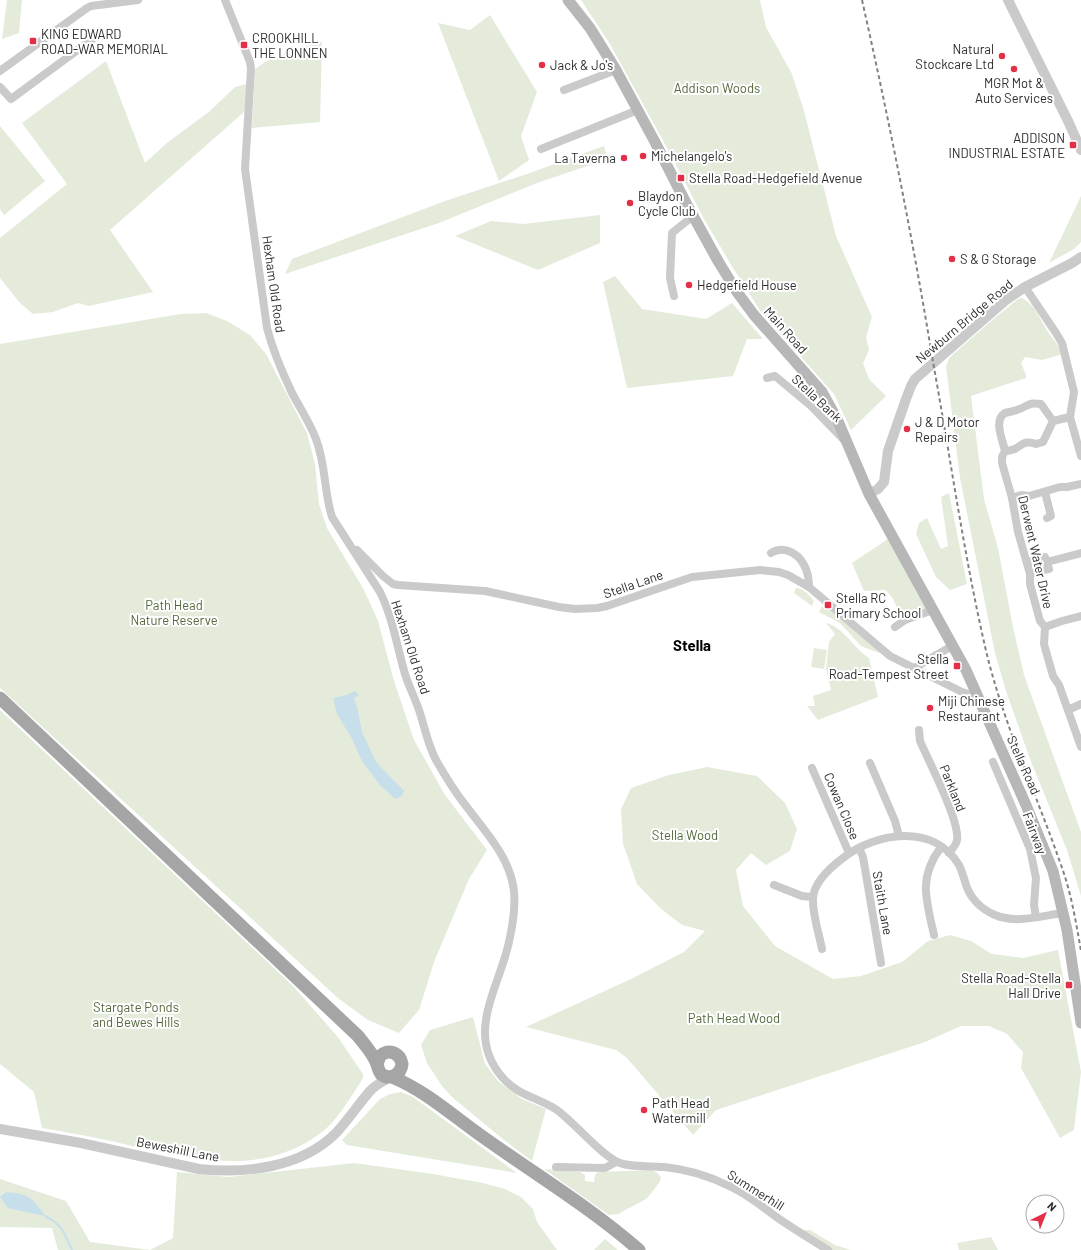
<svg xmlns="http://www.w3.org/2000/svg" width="1081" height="1250" font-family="Barlow,sans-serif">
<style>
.green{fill:#e4ebdb}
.water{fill:#c7dfeb}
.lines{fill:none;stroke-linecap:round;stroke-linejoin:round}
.stream{stroke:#c7dfeb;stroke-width:2}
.minor{stroke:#cacaca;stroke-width:8}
.tertiary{stroke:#cacaca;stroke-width:10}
.secondary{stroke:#b7b7b7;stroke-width:11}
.primary{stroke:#a5a5a5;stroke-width:13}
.rail{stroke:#828282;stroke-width:2;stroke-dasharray:4 3;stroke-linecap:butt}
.poi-dot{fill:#e42f48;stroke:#fff;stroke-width:1.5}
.labels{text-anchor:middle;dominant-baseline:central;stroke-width:4;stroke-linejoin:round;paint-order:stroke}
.poi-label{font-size:13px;fill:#2d2d2d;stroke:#fff;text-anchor:start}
.park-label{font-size:13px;fill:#53693b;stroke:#fff}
.street-label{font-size:13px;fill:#2d2d2d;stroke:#fff}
.quarter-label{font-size:15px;font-weight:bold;fill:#000;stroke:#fff}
</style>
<rect width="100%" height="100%" fill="#fff"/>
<g class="green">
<polygon points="7,0 22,0 19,33 2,39"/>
<polygon points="581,0 760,0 766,27 792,74 804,111 836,236 872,317 866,337 869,350 863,363 869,379 886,396 851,430 834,394 761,312 733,268 704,219 672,157 610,44"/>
<polygon points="490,15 537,92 521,136 529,160 499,181 438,23 470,30"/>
<path d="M 322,42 L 320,122 L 252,128 L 255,70 C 266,57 305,47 322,42 Z"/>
<polygon points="106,61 145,163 168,142 210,111 235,87 250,83 248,98 244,112 110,230 153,292 89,306 78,303 53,312 33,314 20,303 0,278 0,238 67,184 22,123"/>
<polygon points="0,126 45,181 4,215 0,209"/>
<polygon points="604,146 608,159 537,183 439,223 285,274 292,259 445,201 527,174"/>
<polygon points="1081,196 1081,242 1074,249 1049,263"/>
<polygon points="600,215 600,243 538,270 455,236 491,221 524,224"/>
<polygon points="615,276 642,309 706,319 732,303 763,339 747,339 733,376 627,388 603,282"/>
<path d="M 1022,298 C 1037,306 1041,323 1051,336 C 1056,343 1059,345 1063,354 L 1042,360 L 1025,357 L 1021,363 L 1026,375 L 1026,378 L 971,396 L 984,499 L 998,548 L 1013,627 L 1024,675 L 1081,832 L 1081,896 L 1067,850 L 1030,759 L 1006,691 L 995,653 L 960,478 L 946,366 L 950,357 L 990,322 L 1018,299 Z"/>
<polygon points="206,313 227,321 250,335 266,354 307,433 315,464 319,504 327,528 364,590 378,621 394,681 414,740 445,795 487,850 469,879 434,962 419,1010 399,1033 368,1020 339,999 0,688 0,344 181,314"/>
<polygon points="949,493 967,584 950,590 936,577 916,534 919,523 927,518 941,549 948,546 941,497"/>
<polygon points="888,539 928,608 902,618 892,597 885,590 864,591 852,563"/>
<path d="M 796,588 C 805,589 809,595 814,601 L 812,606 L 794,593 Z"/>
<polygon points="828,606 883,652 879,653 861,646 840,623 819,612 822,607"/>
<path d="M 826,623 C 845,628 853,648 869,658 L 878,697 L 818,720 L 807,706 L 815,706 L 813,696 L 831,690 L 826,669 L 829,642 L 835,634 Z"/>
<polygon points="814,648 827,650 824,669 811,667"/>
<path d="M 0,710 L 293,986 L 337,1036 L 363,1074 L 363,1078 C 351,1097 336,1123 318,1135 C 259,1177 193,1159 128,1145 C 99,1138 71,1133 42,1128 L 34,1092 L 0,1064 Z"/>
<polygon points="707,767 757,776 785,803 797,829 790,851 766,865 751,853 736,870 743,906 775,946 833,979 861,976 902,962 928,941 950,935 971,941 992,954 1023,958 1058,950 1081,1072 1074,1130 1060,1138 1021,1068 1023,1052 1007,1034 989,1026 961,1026 925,1042 716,1110 693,1135 627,1058 616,1050 526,1027 631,979 684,952 705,931 682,925 660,908 637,884 623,844 621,809 631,788 669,775"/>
<polygon points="473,1017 485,1064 499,1082 522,1099 546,1109 532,1161 504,1140 453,1098 442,1086 427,1063 421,1045 430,1030"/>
<polygon points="401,1092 413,1097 517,1173 347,1145 342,1140 380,1099 390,1094"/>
<polygon points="354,1163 433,1174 483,1183 505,1189 521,1197 533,1209 537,1222 557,1250 58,1250 52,1228 0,1227 0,1179 66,1201 90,1242 150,1250 173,1238 177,1172 229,1177"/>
<polygon points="544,1169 580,1172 585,1175 585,1181 594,1182 595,1175 598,1172 651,1170 656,1172 661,1177 660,1181 653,1191 646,1199 618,1214 609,1215"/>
<polygon points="805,1230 810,1230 835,1245 851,1250 832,1250 802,1231"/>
<polygon points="991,1237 998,1250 959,1250 957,1243"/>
<polygon points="605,1239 618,1250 594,1250"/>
</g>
<g class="water">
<polygon points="355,691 359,695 354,698 358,711 362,732 376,762 404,791 402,796 395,799 380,785 362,761 352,739 337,714 333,698 347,695"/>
<path d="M 6,1192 C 29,1194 32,1197 45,1216 L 8,1208 L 0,1197 Z"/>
</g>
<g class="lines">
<path class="stream" d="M 45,1216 C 63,1225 64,1233 72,1250"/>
<g class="minor">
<path d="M 225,0 L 250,62 L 251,69 L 245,169 L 267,328 C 273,351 282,372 292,393 C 300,408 310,423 316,439 C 326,465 324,492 332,517 L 380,592 C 393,618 397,647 405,674 C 409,687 416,700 420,713 C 425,729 428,745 436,760 C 444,774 453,789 463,802 C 483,829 510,856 514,891 C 516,912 510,943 503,963 C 490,1003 470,1041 503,1078 C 517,1095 539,1098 557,1110 C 575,1123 605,1160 623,1164 C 636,1167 651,1166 664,1167 C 686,1169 709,1176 729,1186 C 746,1193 760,1205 775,1216 C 792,1228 810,1239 828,1250"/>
<polyline points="0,71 87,8 91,6 138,0"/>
<polyline points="0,87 11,99 98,35"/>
<polyline points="564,90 616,70"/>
<polyline points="541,149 638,110"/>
<polyline points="1025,287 1056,333 1062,343 1074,392 1070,417 1081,456"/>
<polyline points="674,296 670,278 672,233 693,216"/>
<polyline points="767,378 775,376 811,406 844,440"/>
<path d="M 1053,421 L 1041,404 C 1027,402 1029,406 1017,410 C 1014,411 1009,412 1005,413 C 993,420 1003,441 1005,451 L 1002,457 L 1002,463 L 1012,498 L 1018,532 L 1030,574 L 1030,584 L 1040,621 L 1045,627 L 1044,644 L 1053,676 L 1059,685 L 1081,747"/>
<path d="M 1005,451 C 1008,451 1012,450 1015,449 C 1023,444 1026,440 1036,444 L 1043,442 L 1053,421 L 1070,417"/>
<polyline points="1045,492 1051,516 1047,518"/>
<polyline points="1012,498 1021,495 1029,496 1060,487 1067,487 1081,484"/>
<polyline points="357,550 383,576 393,584 398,585 485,591 559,607 575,609 597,608 607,606 692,577 760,570 779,572 788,575 809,587 890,656 962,692 969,694 976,692"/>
<path d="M 771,553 C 783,545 798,553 804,565 C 808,572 809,580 809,587"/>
<polyline points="1027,562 1045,557 1049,569 1030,574"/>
<polyline points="1047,562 1081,553"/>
<polyline points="895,627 905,620 933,610"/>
<polyline points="1045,627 1062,621 1081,616"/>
<polyline points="915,668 921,664 952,646"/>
<polyline points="1068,710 1081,704"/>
<path d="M 919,730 L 920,741 C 929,762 960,821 957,840 C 956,846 952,849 949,853"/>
<polyline points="993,762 1030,849 1036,878 1034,905 1036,917"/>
<polyline points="870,763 895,821 899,836"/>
<polyline points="812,768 849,853"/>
<polyline points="859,848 863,857 881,963"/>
<polyline points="774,885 802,896 813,897"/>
<path d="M 934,935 C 926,899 918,878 941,847"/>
<path d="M 822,949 C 819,934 812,913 813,898 C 814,882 831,867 843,858 C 876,832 934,823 959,865 C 962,871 964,878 966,885 C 971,899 981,909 995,915 C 1016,924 1041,916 1063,913"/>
<polyline points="556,1167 605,1168 616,1162"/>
</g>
<g class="tertiary">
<polyline points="1008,0 1069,123 1081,150"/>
<polyline points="869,494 878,489 884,482 888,451 906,399 911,386 915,379 1006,300 1025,287 1072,263 1081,257"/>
<path d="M 0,1129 L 81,1143 L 199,1169 C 245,1174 301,1168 336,1133 C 348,1120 358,1105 370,1091 C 375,1085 384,1081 390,1077"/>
</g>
<polyline class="secondary" points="568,0 590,28 616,70 655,142 686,203 718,261 737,292 754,315 822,392 837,419 869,494 966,670 1026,805 1053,871 1067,930 1081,1023"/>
<g class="primary">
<path d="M 0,698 L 358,1036 C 364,1044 372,1052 376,1062 C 378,1066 378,1070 381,1074 C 390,1081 401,1074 402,1064 C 400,1053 389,1048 380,1056 L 377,1064"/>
<path d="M 392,1077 C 426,1091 453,1116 483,1137 C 535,1174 591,1208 639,1250"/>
</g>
<path class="rail" d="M 862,0 C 889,120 913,240 933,362 C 950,455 963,549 984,642 C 1001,719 1035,790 1061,865 C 1071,892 1076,922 1081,951"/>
</g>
<g class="poi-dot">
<rect x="29" y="37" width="8" height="8" rx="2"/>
<rect x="240" y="41" width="8" height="8" rx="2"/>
<circle cx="1002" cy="56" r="4"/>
<circle cx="542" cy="65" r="4"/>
<circle cx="1014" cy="69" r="4"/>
<rect x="1069" y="141" width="8" height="8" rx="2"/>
<circle cx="643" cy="156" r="4"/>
<circle cx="624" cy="158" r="4"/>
<rect x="677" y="174" width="8" height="8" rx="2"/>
<circle cx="630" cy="203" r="4"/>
<circle cx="952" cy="259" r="4"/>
<circle cx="689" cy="285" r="4"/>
<circle cx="907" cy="429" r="4"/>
<rect x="824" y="601" width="8" height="8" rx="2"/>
<rect x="953" y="662" width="8" height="8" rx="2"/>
<circle cx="930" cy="708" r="4"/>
<rect x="1065" y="981" width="8" height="8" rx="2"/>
<circle cx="644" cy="1110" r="4"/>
</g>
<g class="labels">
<g class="poi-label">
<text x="41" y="34">KING EDWARD<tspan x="41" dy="15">ROAD-WAR MEMORIAL</tspan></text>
<text x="252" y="38">CROOKHILL<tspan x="252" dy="15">THE LONNEN</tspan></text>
<text x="994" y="49" text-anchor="end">Natural<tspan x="994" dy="15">Stockcare Ltd</tspan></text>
<text x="550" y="65">Jack &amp; Jo's</text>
<text x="1014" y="83" text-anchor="middle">MGR Mot &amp;<tspan x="1014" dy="15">Auto Services</tspan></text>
<text x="1065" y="138" text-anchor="end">ADDISON<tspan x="1065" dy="15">INDUSTRIAL ESTATE</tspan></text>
<text x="651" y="156">Michelangelo's</text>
<text x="616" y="158" text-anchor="end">La Taverna</text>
<text x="689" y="178">Stella Road-Hedgefield Avenue</text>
<text x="638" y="196">Blaydon<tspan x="638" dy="15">Cycle Club</tspan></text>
<text x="960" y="259">S &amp; G Storage</text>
<text x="697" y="285">Hedgefield House</text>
<text x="915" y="422">J &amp; D Motor<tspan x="915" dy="15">Repairs</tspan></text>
<text x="836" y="598">Stella RC<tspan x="836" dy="15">Primary School</tspan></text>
<text x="949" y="659" text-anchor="end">Stella<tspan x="949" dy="15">Road-Tempest Street</tspan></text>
<text x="938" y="701">Miji Chinese<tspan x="938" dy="15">Restaurant</tspan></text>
<text x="1061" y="978" text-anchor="end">Stella Road-Stella<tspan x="1061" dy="15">Hall Drive</tspan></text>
<text x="652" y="1103">Path Head<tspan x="652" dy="15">Watermill</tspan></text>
</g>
<g class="park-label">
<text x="717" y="88">Addison Woods</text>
<text x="174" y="605">Path Head<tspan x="174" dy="15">Nature Reserve</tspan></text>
<text x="685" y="835">Stella Wood</text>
<text x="136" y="1007">Stargate Ponds<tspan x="136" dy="15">and Bewes Hills</tspan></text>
<text x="734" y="1018">Path Head Wood</text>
</g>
<g class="street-label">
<text transform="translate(274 284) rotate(82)">Hexham Old Road</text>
<text transform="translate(964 321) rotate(-40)">Newburn Bridge Road</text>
<text transform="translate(786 330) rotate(48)">Main Road</text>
<text transform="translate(817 398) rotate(43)">Stella Bank</text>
<text transform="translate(1036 552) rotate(77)">Derwent Water Drive</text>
<text transform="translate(633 584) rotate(-19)">Stella Lane</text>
<text transform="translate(411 647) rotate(72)">Hexham Old Road</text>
<text transform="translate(1024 765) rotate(66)">Stella Road</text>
<text transform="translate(953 788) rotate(68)">Parkland</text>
<text transform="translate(842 806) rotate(67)">Cowan Close</text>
<text transform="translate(1035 833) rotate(69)">Fairway</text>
<text transform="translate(883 903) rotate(80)">Staith Lane</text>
<text transform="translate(178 1149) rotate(11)">Beweshill Lane</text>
<text transform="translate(756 1190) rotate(32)">Summerhill</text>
</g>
<g class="quarter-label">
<text x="692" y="645">Stella</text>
</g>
</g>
<g transform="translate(1045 1214) rotate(43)"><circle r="19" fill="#ffffff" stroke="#ababab"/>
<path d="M0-3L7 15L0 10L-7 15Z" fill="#e42f48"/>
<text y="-6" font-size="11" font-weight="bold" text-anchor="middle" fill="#2d2d2d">N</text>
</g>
</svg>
